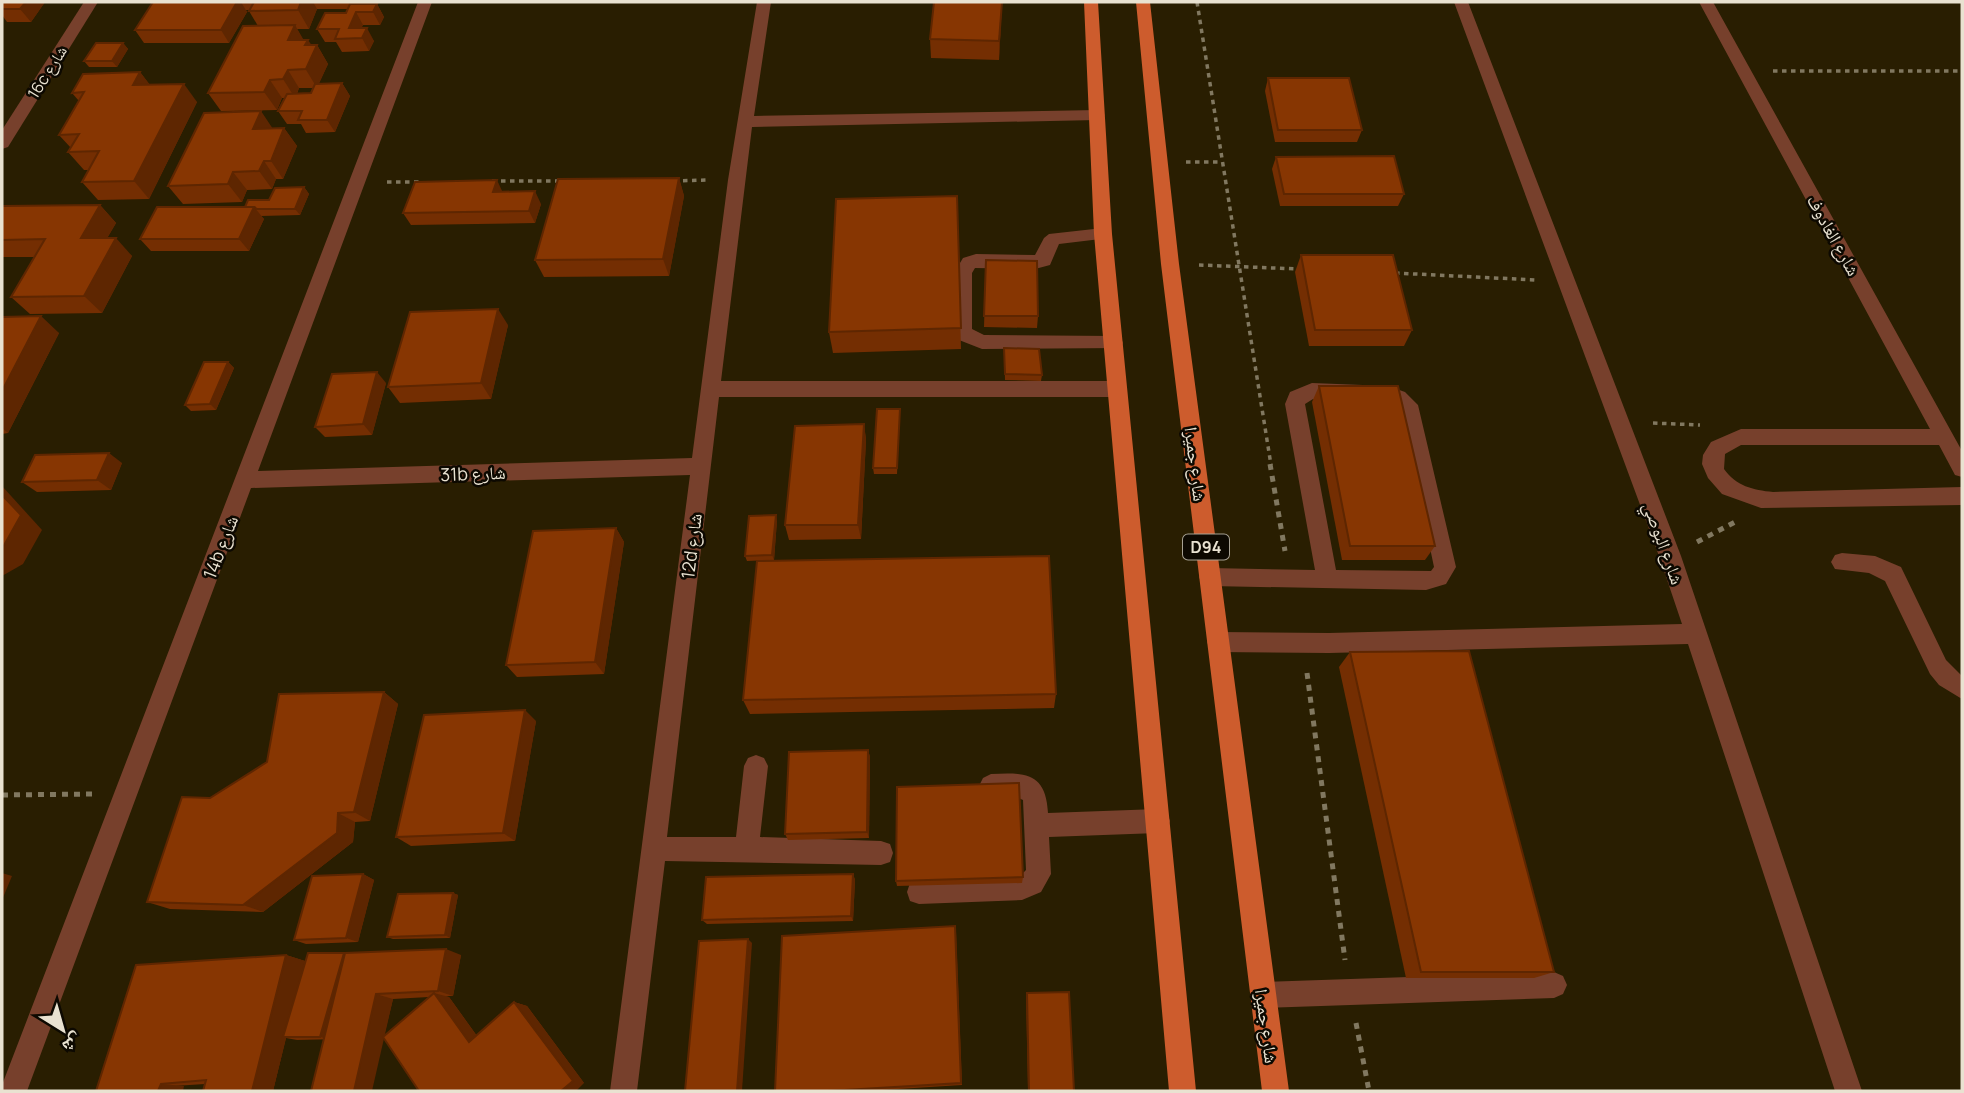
<svg xmlns="http://www.w3.org/2000/svg" width="1964" height="1093" font-family="Manrope,'Noto Naskh Arabic',sans-serif">
<style>
.lines{fill:none;stroke-linecap:round;stroke-linejoin:round}
.path-far1{stroke:#817860;stroke-width:3.5;stroke-dasharray:4.5 4.5;stroke-linecap:butt}
.path{stroke:#817860;stroke-width:5;stroke-dasharray:6 6;stroke-linecap:butt}
.minor{fill:#77402c;fill-rule:evenodd}
.major{fill:#cd5c2d;fill-rule:evenodd}
.wall{fill:#742e02;fill-rule:evenodd}
.shaded-wall{fill:#5e2601}
.building{fill:#873602;stroke:#5e2601;stroke-width:2}
.labels{text-anchor:middle;dominant-baseline:central;stroke-width:5;stroke-linejoin:round;paint-order:stroke}
.far-street-label{font-size:16px;fill:#e9e2d1;stroke:#0d0901}
.shield{fill:#0d0901;stroke:#a7a193;stroke-width:2}
.shield-label{font-size:16px;font-weight:bold;fill:#e9e2d1}
.street-label{font-size:18px;fill:#e9e2d1;stroke:#0d0901}
</style>
<rect width="100%" height="100%" fill="#291e01"/>
<g class="lines">
<g class="path-far1">
<polyline points="1197,2 1271,465"/>
<polyline points="1773,71 1962,71"/>
<polyline points="1186,162 1221,162"/>
<polyline points="492,181 560,181"/>
<polyline points="674,181 707,180"/>
<polyline points="387,182 420,182"/>
<polyline points="1199,265 1299,269"/>
<polyline points="1395,273 1536,280"/>
<polyline points="1653,423 1700,425"/>
</g>
<g class="path">
<polyline points="1270,464 1285,551"/>
<polyline points="1697,542 1735,522"/>
<polyline points="1307,673 1345,960"/>
<polyline points="2,795 92,794"/>
<polyline points="1356,1023 1369,1091"/>
</g>
<g class="minor">
<polygon points="84,2 98,2 8,147 2,149 2,130"/>
<polygon points="418,2 432,2 258,471 692,458 728,180 757,2 771,2 754,116 1097,110 1105,115 1097,120 752,127 721,381 1117,381 1124,384 1127,389 1124,394 1117,397 719,397 667,837 736,837 744,766 748,758 756,755 764,758 768,766 760,837 881,841 890,844 893,853 890,862 881,865 665,861 637,1091 610,1091 690,475 251,488 27,1091 2,1091 2,1085"/>
<polygon points="1454,2 1468,2 1681,556 1862,1091 1835,1091 1688,644 1329,653 1218,652 1210,649 1207,642 1210,635 1218,632 1329,633 1682,624 1659,556"/>
<path d="M 1699,2 L 1713,2 L 1962,451 L 1962,477 L 1955,475 L 1939,445 L 1741,445 L 1725,454 L 1724,469 C 1736,486 1753,490 1773,492 L 1962,487 L 1962,505 L 1761,508 L 1722,494 L 1708,478 L 1702,464 L 1703,455 L 1711,442 L 1741,429 L 1930,429 Z"/>
<polygon points="1103,228 1109,230 1112,234 1109,238 1059,244 1050,265 1035,269 975,268 972,273 972,329 984,335 1114,336 1121,338 1123,343 1121,348 982,349 959,340 954,329 954,273 963,258 976,254 1035,255 1044,238 1049,234"/>
<path d="M 1312,383 L 1388,386 L 1405,392 L 1418,405 L 1456,567 L 1446,584 L 1426,590 L 1210,586 L 1202,584 L 1199,577 L 1202,570 L 1210,568 L 1315,570 L 1285,404 L 1290,392 ZM 1313,399 L 1388,402 L 1402,414 L 1434,567 L 1431,571 L 1336,570 L 1305,404 Z"/>
<polygon points="1842,553 1875,556 1901,567 1946,660 1962,676 1962,699 1939,685 1930,674 1885,581 1869,573 1835,569 1831,562 1835,555"/>
<path d="M 991,774 C 1026,772 1046,773 1048,813 L 1158,809 L 1167,813 L 1170,821 L 1167,829 L 1158,833 L 1049,837 L 1051,874 L 1041,892 L 1022,900 L 919,904 L 910,901 L 907,892 L 910,883 L 919,880 L 1020,876 L 1026,870 L 1023,800 C 1010,794 996,800 983,794 L 979,786 L 983,778 Z"/>
<polygon points="1554,972 1563,976 1567,985 1563,994 1554,998 1263,1008 1254,1004 1250,995 1254,986 1263,982"/>
</g>
<g class="major">
<polygon points="1084,2 1098,2 1112,234 1196,1091 1169,1091 1094,234"/>
<polygon points="1136,2 1150,2 1179,264 1289,1091 1262,1091 1161,264"/>
</g>
</g>
<g class="wall">
<polygon points="2,2 45,2 31,22 7,22 2,15"/>
<path d="M 153,2 L 354,2 L 353,4 L 377,4 L 384,17 L 380,25 L 363,25 L 361,28 L 374,41 L 369,51 L 342,52 L 336,42 L 325,42 L 317,29 L 346,13 L 348,9 L 317,9 L 309,29 L 297,29 L 303,40 L 311,45 L 317,45 L 328,64 L 319,83 L 342,83 L 350,96 L 335,132 L 306,133 L 301,124 L 287,124 L 278,111 L 285,98 L 282,98 L 277,110 L 221,111 L 208,93 L 258,26 L 249,11 L 250,10 L 246,10 L 247,12 L 229,43 L 144,43 L 135,30 ZM 299,88 L 313,88 L 311,93 L 297,94 Z"/>
<polygon points="934,2 1002,2 999,60 931,58 930,39"/>
<polygon points="123,43 128,49 117,67 89,67 84,61"/>
<polygon points="140,72 149,84 197,102 149,199 98,200 82,182 89,170 84,170 68,152 71,148 59,135 79,101 72,93"/>
<polygon points="1268,78 1362,130 1357,142 1275,142 1265,91"/>
<polygon points="273,128 284,128 297,146 283,179 276,179 272,189 247,190 242,202 183,204 168,186"/>
<polygon points="1276,157 1404,194 1398,206 1280,206 1272,169"/>
<polygon points="679,178 684,196 669,276 544,277 535,260"/>
<polygon points="304,187 309,194 300,215 261,216 264,219 249,251 151,251 140,239 269,200"/>
<polygon points="957,196 961,349 833,353 829,332"/>
<polygon points="541,204 535,223 411,225 403,213"/>
<polygon points="100,205 116,223 107,238 132,256 102,313 30,314 11,297 35,257 2,257 2,206"/>
<polygon points="1301,255 1412,330 1404,346 1309,346 1295,272"/>
<polygon points="986,260 1038,316 1037,328 984,327"/>
<polygon points="2,317 59,333 8,433 2,434"/>
<polygon points="508,325 491,399 400,403 388,387"/>
<polygon points="1004,348 1042,375 1041,381 1005,380"/>
<polygon points="228,362 234,368 216,410 191,411 185,405"/>
<polygon points="386,383 372,435 325,437 315,427"/>
<polygon points="1319,386 1435,546 1425,560 1342,560 1312,402"/>
<polygon points="900,409 897,474 874,474 873,468"/>
<polygon points="864,424 866,440 861,539 789,540 785,525"/>
<polygon points="122,463 111,490 37,492 22,482"/>
<polygon points="777,520 774,560 747,561 745,556"/>
<polygon points="616,528 624,542 604,674 517,677 506,665"/>
<polygon points="1350,652 1554,972 1534,978 1406,978 1339,667"/>
<polygon points="384,692 398,704 370,821 355,822 353,842 263,912 170,909 147,902 210,798"/>
<polygon points="1056,694 1054,708 750,714 743,700"/>
<polygon points="536,721 515,841 411,846 396,837"/>
<polygon points="868,750 870,757 869,838 788,840 785,834"/>
<polygon points="363,874 374,880 358,942 306,944 294,940"/>
<polygon points="853,874 855,880 853,921 707,924 702,920"/>
<polygon points="1023,877 1022,883 897,886 896,881"/>
<polygon points="453,893 458,895 450,938 393,939 387,937"/>
<polygon points="956,932 962,1085 867,1091 775,1091"/>
<path d="M 344,953 L 461,955 L 453,996 L 445,996 L 449,997 L 477,1036 L 514,1002 L 527,1006 L 584,1083 L 384,1038 L 297,1040 L 286,1038 L 273,1091 L 203,1091 L 205,1084 L 96,1091 L 286,955 L 305,961 ZM 429,997 L 384,1036 L 393,999 Z"/>
<polygon points="1027,993 1074,1091 1028,1091 1026,996"/>
</g>
<g class="shaded-wall">
<polygon points="26,2 45,2 31,22 20,9"/>
<polygon points="237,2 241,2 247,12 229,43 221,30"/>
<polygon points="301,2 313,2 317,9 309,29 298,10"/>
<polygon points="1002,2 999,60 999,41"/>
<polygon points="377,4 384,17 380,25 373,12"/>
<polygon points="356,12 363,25 357,38 349,28"/>
<polygon points="295,25 306,44 308,40 315,50 317,45 328,64 317,88 288,40"/>
<polygon points="367,28 374,41 369,51 362,38"/>
<polygon points="123,43 128,49 117,67 112,61"/>
<polygon points="288,70 299,88 295,98 283,79"/>
<polygon points="140,72 154,90 133,85"/>
<polygon points="270,80 282,98 277,110 264,92"/>
<polygon points="342,83 350,96 335,132 327,120"/>
<polygon points="184,84 197,102 149,199 134,181"/>
<polygon points="261,111 273,129 253,129"/>
<polygon points="284,128 297,146 283,179 271,161"/>
<polygon points="264,161 276,179 272,189 259,171"/>
<polygon points="233,172 247,190 242,202 228,184"/>
<polygon points="679,178 684,196 669,276 663,259"/>
<polygon points="497,180 503,193 493,192"/>
<polygon points="304,187 309,194 300,215 295,209"/>
<polygon points="535,191 541,204 535,223 529,211"/>
<polygon points="100,205 116,223 97,256 81,238"/>
<polygon points="254,207 264,219 249,251 239,239"/>
<polygon points="116,238 132,256 102,313 84,296"/>
<polygon points="498,309 508,325 491,399 481,383"/>
<polygon points="41,316 59,333 8,433 2,428 2,391"/>
<polygon points="228,362 234,368 216,410 210,404"/>
<polygon points="377,372 386,383 372,435 363,424"/>
<polygon points="864,424 866,440 861,539 858,525"/>
<polygon points="109,453 122,463 111,490 97,480"/>
<polygon points="2,486 42,530 23,564 2,576"/>
<polygon points="776,515 777,520 774,560 772,555"/>
<polygon points="616,528 624,542 604,674 595,662"/>
<polygon points="384,692 398,704 370,821 354,812"/>
<polygon points="525,710 536,721 515,841 503,833"/>
<polygon points="868,750 870,757 869,838 867,832"/>
<polygon points="338,813 355,822 353,842 263,912 243,905"/>
<polygon points="2,873 12,876 2,900"/>
<polygon points="363,874 374,880 358,942 346,938"/>
<polygon points="853,874 855,880 853,921 851,916"/>
<polygon points="453,893 458,895 450,938 445,935"/>
<polygon points="748,939 752,943 742,1091 737,1091"/>
<polygon points="446,949 461,955 453,996 438,991"/>
<polygon points="344,953 356,957 333,1040 320,1037"/>
<polygon points="286,955 305,961 283,1037 286,1038 273,1091 252,1091"/>
<polygon points="434,993 449,997 484,1046 469,1042"/>
<polygon points="376,994 393,999 372,1091 354,1091"/>
<polygon points="514,1002 527,1006 584,1083 576,1091 561,1091"/>
<polygon points="161,1084 184,1086 183,1091 158,1091"/>
</g>
<g class="building">
<polygon points="2,2 26,2 20,9 2,9"/>
<polygon points="153,2 237,2 221,30 135,30"/>
<polygon points="254,2 301,2 298,10 249,11"/>
<polygon points="934,2 1002,2 999,41 930,39"/>
<polygon points="350,4 377,4 373,12 356,12 349,28 367,28 362,38 335,39 339,29 317,29 325,13 346,13"/>
<polygon points="295,25 288,40 308,40 305,45 317,45 306,69 288,70 283,79 270,80 264,92 208,93 243,26"/>
<polygon points="96,43 123,43 112,61 84,61"/>
<polygon points="140,72 133,85 184,84 134,181 82,182 99,151 68,152 79,134 59,135 84,92 72,93 83,74"/>
<polygon points="1268,78 1349,78 1362,130 1278,130"/>
<polygon points="342,83 327,120 298,120 302,111 278,111 287,94 311,93 315,84"/>
<polygon points="261,111 253,129 284,128 271,161 264,161 259,171 233,172 228,184 168,186 204,113"/>
<polygon points="1394,156 1404,194 1284,194 1276,157"/>
<polygon points="679,178 663,259 535,260 558,179"/>
<polygon points="497,180 493,192 535,191 529,211 403,213 415,182"/>
<polygon points="304,187 295,209 257,209 254,207 245,207 248,200 269,200 275,188"/>
<polygon points="957,196 961,328 829,332 836,199"/>
<polygon points="100,205 81,238 116,238 84,296 11,297 45,239 2,240 2,206"/>
<polygon points="157,207 254,207 239,239 140,239"/>
<polygon points="1301,255 1393,255 1412,330 1315,330"/>
<polygon points="986,260 1037,261 1038,316 984,316"/>
<polygon points="498,309 481,383 388,387 410,312"/>
<polygon points="41,316 2,391 2,317"/>
<polygon points="1004,348 1039,349 1042,375 1005,374"/>
<polygon points="204,362 228,362 210,404 185,405"/>
<polygon points="377,372 363,424 315,427 332,374"/>
<polygon points="1319,386 1398,386 1435,546 1350,546"/>
<polygon points="877,409 900,409 897,468 873,468"/>
<polygon points="864,424 858,525 785,525 795,426"/>
<polygon points="109,453 97,480 22,482 35,455"/>
<polygon points="2,495 21,515 2,549"/>
<polygon points="776,515 772,555 745,556 749,516"/>
<polygon points="616,528 595,662 506,665 533,531"/>
<polygon points="1049,556 1056,694 743,700 757,561"/>
<polygon points="1469,651 1554,972 1421,972 1350,652"/>
<polygon points="384,692 354,812 338,813 337,833 243,905 147,902 182,797 210,798 267,762 279,694"/>
<polygon points="525,710 503,833 396,837 424,715"/>
<polygon points="868,750 867,832 785,834 789,752"/>
<polygon points="1019,783 1023,877 896,881 897,787"/>
<polygon points="363,874 346,938 294,940 312,876"/>
<polygon points="853,874 851,916 702,920 706,877"/>
<polygon points="453,893 445,935 387,937 398,894"/>
<polygon points="955,926 961,1083 828,1091 775,1091 782,936"/>
<polygon points="748,939 737,1091 685,1091 699,941"/>
<polygon points="446,949 438,991 376,994 354,1091 311,1091 345,953"/>
<polygon points="308,953 344,953 320,1037 283,1037"/>
<polygon points="286,955 252,1091 203,1091 206,1080 161,1084 158,1091 96,1091 136,965"/>
<polygon points="1069,992 1074,1091 1029,1091 1027,993"/>
<polygon points="434,993 469,1042 514,1002 573,1081 561,1091 419,1091 383,1037"/>
</g>
<g class="labels">
<g class="far-street-label">
<text transform="translate(47 72) rotate(-58)">16c شارع</text>
</g>
<rect class="shield" x="1183" y="534.5" width="46" height="25" rx="5"/>
<g class="shield-label">
<text x="1206" y="547">D94</text>
</g>
<g class="street-label">
<text transform="translate(1834 235) rotate(61)">شارع الغادوف</text>
<text transform="translate(1196 464) rotate(83)">شارع جميرا</text>
<text transform="translate(473 473) rotate(-2)">31b شارع</text>
<text transform="translate(1664 543) rotate(70)">شارع البوصي</text>
<text transform="translate(691 546) rotate(-83)">12d شارع</text>
<text transform="translate(220 547) rotate(-69)">14b شارع</text>
<text transform="translate(1267 1026) rotate(82)">شارع جميرا</text>
</g>
</g>
<rect width="1964" height="1093" fill="none" stroke="#e9e2d1" stroke-width="7"/>
<g transform="translate(63 1030) rotate(143)" stroke="#0d0901" stroke-width="5" paint-order="stroke">
<path d="M0-5L12 26L0 18L-12 26Z" fill="#e9e2d1"/>
<text y="-10" font-size="19" font-weight="bold" text-anchor="middle" fill="#e9e2d1">ش</text>
</g>
</svg>
